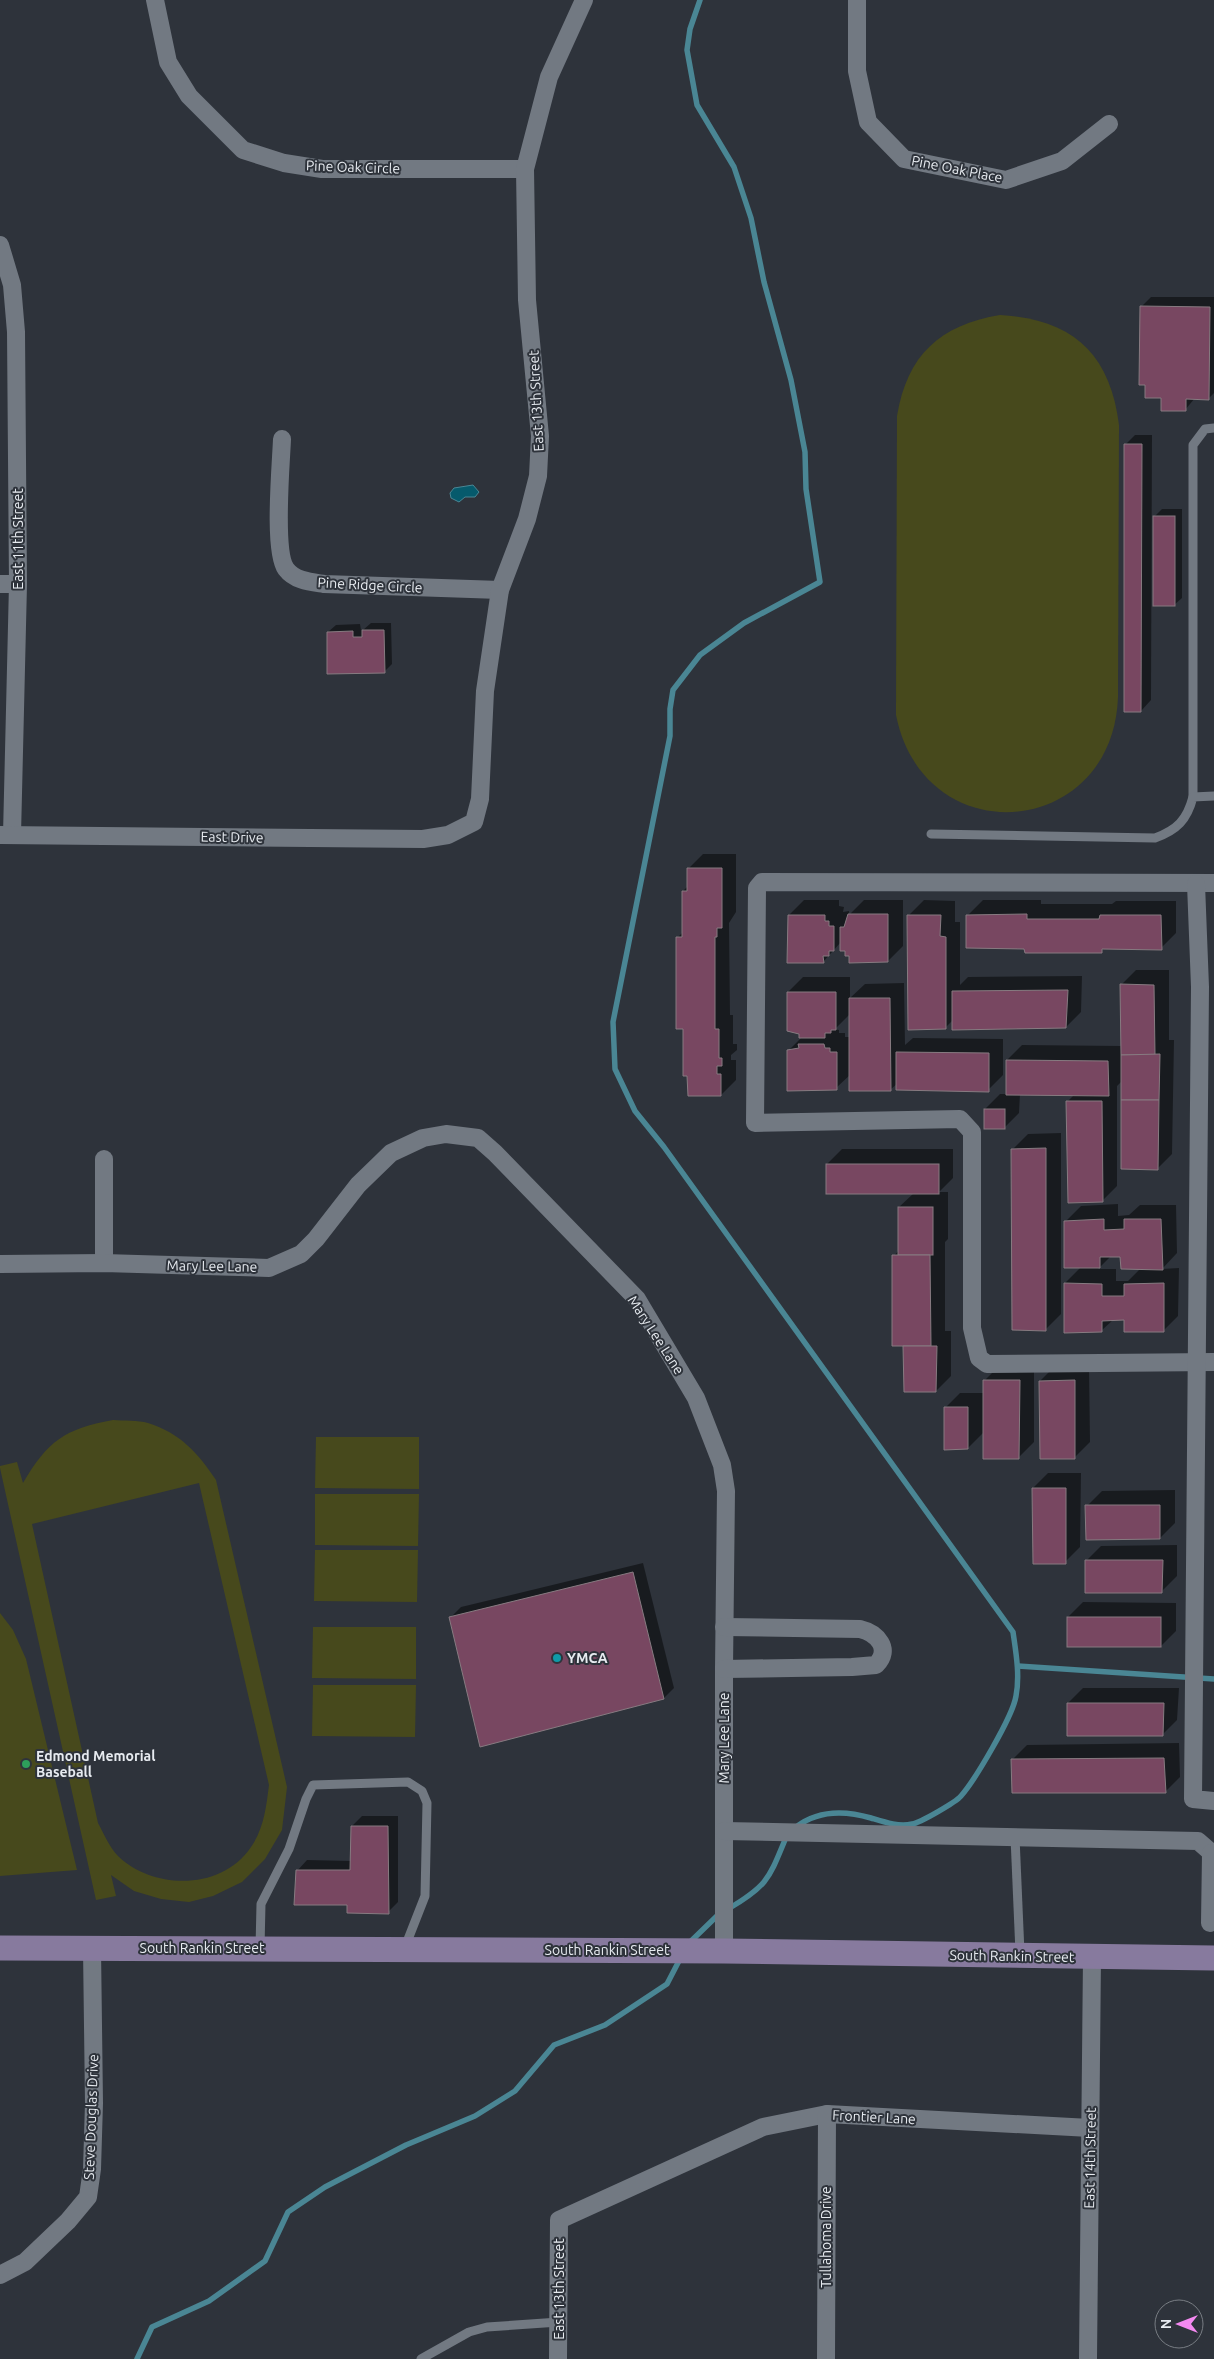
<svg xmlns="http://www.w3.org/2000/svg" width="1214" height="2359" font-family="Ubuntu,sans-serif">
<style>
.green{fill:#47491c;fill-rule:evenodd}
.water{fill:#065a6c;stroke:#4a8694}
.shadow{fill:#0007;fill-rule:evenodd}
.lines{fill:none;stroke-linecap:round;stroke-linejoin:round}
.stream{stroke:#4a8694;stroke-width:5.5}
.building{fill:#784761;stroke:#877b81}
.lane{stroke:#727982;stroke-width:9}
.street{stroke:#727982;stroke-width:18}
.secondary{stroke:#877a9e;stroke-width:25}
.culture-dot{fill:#0f9aa8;stroke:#2e333b;stroke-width:2}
.leisure-dot{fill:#2e9e5b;stroke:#2e333b;stroke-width:2}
.labels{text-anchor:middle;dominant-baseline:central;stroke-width:4;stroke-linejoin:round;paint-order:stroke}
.street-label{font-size:14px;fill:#e7ebf0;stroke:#2e333b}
.poi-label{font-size:14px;font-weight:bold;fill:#e7ebf0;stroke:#2e333b;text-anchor:start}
</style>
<rect width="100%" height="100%" fill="#2e333b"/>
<g class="green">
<path d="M 1000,315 C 1072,319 1110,353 1119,425 L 1118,697 C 1113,839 924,855 896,715 L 897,416 C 907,355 940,325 1000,315 Z"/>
<path d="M 113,1420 C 124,1421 138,1420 148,1423 C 180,1433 198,1453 216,1480 L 287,1787 L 282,1830 L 265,1859 L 242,1882 L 213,1896 L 189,1902 L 161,1899 L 134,1891 L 111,1875 L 116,1896 L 96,1900 L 0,1468 L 0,1466 L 17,1462 L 23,1483 C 48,1441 64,1429 113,1420 ZM 199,1483 L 269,1785 C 266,1808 264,1828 251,1847 C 222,1891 153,1890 118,1856 C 110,1848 104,1834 98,1823 L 32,1524 Z"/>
<polygon points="316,1437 419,1437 419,1489 315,1488"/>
<polygon points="315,1494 419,1494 418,1546 315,1545"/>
<polygon points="315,1550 418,1550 417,1602 314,1601"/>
<polygon points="0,1613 13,1630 26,1659 77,1870 0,1876"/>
<polygon points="313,1627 416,1627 416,1679 312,1678"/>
<polygon points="313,1685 416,1685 415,1737 312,1736"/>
</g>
<polygon class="water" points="473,485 479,492 475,497 465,497 459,502 451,498 450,493 454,488"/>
<g class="shadow">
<polygon points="1151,297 1214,297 1214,393 1209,398 1195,398 1185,410 1162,397 1141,307"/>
<polygon points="1135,435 1152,435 1151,700 1141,711 1125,445"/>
<polygon points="1162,509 1182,509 1182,598 1174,605 1154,517"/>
<polygon points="371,623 391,623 392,664 384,672 328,632 336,625 360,624 361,630 363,630"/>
<polygon points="703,854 736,854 736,912 729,923 730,1015 733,1015 733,1044 737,1044 737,1050 731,1055 731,1060 736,1060 736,1080 721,1095 684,1028 677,938 683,932 683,891 688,886 688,869"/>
<polygon points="804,900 839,900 839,906 844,907 843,912 849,911 849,915 864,900 903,900 903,946 888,961 850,954 841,942 823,962 789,915"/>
<polygon points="924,900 955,901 955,922 960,922 960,985 968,977 1082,976 1081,1012 1066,1027 953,1020 945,1028 909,915"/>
<polygon points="983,900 1041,900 1041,904 1112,904 1116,901 1176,901 1176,933 1161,948 1105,948 1101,951 1025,947 968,915"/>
<polygon points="1136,970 1169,970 1169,1040 1174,1040 1172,1154 1157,1169 1122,1081 1117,1086 1117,1186 1102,1201 1067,1102 1075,1094 1020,1094 1019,1113 1004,1128 985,1109 1000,1094 1007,1094 1007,1060 1022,1045 1122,1046 1121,985"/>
<path d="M 803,977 L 850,977 L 850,998 L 865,984 L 904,983 L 905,1045 L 913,1038 L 1003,1039 L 1003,1075 L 988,1090 L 898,1083 L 890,1090 L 850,1075 L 836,1088 L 789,1050 L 801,1038 L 788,992 ZM 850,1014 L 850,1037 L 845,1037 L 845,1033 L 839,1033 L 839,1030 L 835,1029 Z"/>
<polygon points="1061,1133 1061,1314 1046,1329 1013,1149 1028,1134"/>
<polygon points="842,1149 953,1149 953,1178 939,1192 948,1192 948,1239 945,1242 945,1331 951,1331 951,1376 936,1391 904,1345 894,1256 899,1250 899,1207 914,1193 827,1164"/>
<path d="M 1118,1204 L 1118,1216 L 1129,1215 L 1140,1205 L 1176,1205 L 1177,1253 L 1162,1269 L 1179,1268 L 1178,1316 L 1163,1331 L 1125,1319 L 1113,1320 L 1101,1331 L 1065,1283 L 1081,1267 L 1066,1221 L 1081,1206 ZM 1111,1256 L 1121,1256 L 1141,1268 L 1128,1281 L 1116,1281 L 1116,1269 L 1098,1269 Z"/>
<polygon points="1034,1365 1034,1442 1019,1457 985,1431 968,1448 945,1408 960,1393 984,1393 984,1381 999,1366"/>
<polygon points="1055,1366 1089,1366 1090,1442 1075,1457 1040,1381"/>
<polygon points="1048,1473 1081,1473 1080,1547 1065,1562 1033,1488"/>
<polygon points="1175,1490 1175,1523 1160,1538 1087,1506 1102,1491"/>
<polygon points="1177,1545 1177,1576 1162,1591 1086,1561 1101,1546"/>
<polygon points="643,1563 674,1688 664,1698 451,1617 461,1607"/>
<polygon points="1083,1602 1176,1603 1176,1631 1161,1646 1068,1617"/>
<polygon points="1083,1688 1179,1688 1177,1720 1162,1735 1068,1703"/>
<polygon points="1179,1743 1180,1777 1165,1792 1012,1760 1027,1745"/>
<polygon points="362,1816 398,1816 398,1902 388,1912 348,1904 297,1871 307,1860 352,1861 352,1826"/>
</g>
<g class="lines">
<g class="stream">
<path d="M 700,0 L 690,29 L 687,50 L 697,105 L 734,167 L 751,218 L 764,282 L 791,380 L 805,452 L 806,489 L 820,582 L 744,623 L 700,655 L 673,690 L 670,709 L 670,736 L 613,1022 L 615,1069 L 635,1111 L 664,1147 L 1013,1632 C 1016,1653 1020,1675 1016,1696 C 1013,1716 975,1780 961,1796 C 956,1802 920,1823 912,1824 C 898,1827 884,1822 871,1818 C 844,1810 818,1810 796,1827"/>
<polyline points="1018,1666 1214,1679"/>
<path d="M 728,1909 C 769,1885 769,1878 787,1835"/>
<polyline points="687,1945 720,1913"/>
<polyline points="137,2359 152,2327 209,2301 265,2261 288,2212 325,2187 406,2145 475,2116 515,2091 554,2045 605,2025 667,1984 681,1957"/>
</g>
</g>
<g class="building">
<polygon points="1140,306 1210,307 1209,400 1186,399 1186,411 1161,411 1161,398 1145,398 1145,385 1139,385"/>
<polygon points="1124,444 1142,444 1141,712 1124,712"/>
<rect x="1153" y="516" width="22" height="90"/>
<polygon points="362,630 384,630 385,673 327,674 327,632 353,631 353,637 362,637"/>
<polygon points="687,868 722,868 722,928 717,928 717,937 715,937 715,1029 719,1029 719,1058 722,1058 722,1066 717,1066 717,1074 721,1074 721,1096 688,1096 687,1076 683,1076 683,1029 676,1029 676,937 682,937 682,891 687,891"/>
<polygon points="848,914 888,914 888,962 849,963 849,956 845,956 845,951 840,951 840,927 844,927"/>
<polygon points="1027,914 1027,919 1099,919 1100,915 1161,915 1162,950 1102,949 1102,953 1025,953 1024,949 966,948 966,915"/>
<polygon points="788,915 825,915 825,921 829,921 829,926 834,926 834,951 829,951 829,956 823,956 824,963 787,963"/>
<polygon points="907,915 941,915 940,936 946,937 946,1029 908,1030"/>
<polygon points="1120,984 1154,985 1155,1055 1121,1055"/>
<polygon points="1068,990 1066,1028 952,1030 952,991"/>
<polygon points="787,992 836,992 836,1030 831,1030 831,1033 825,1033 825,1038 799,1038 799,1034 787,1031"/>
<polygon points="849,998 890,998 891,1091 849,1091"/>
<polygon points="798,1044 824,1044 825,1048 830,1048 830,1052 837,1052 837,1090 787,1091 787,1050 799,1048"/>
<polygon points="896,1052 989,1053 989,1092 896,1090"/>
<polygon points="1160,1054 1159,1100 1121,1100 1121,1055"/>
<polygon points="1006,1060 1108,1061 1109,1096 1006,1095"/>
<polygon points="1121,1100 1159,1100 1158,1170 1121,1169"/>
<polygon points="1066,1101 1102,1101 1103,1202 1068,1203"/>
<rect x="984" y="1109" width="21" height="20"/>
<polygon points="1046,1148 1046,1331 1012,1330 1011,1149"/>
<rect x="826" y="1164" width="113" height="30"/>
<rect x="898" y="1207" width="35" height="48"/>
<polygon points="1104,1219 1104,1230 1124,1229 1124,1219 1161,1219 1163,1270 1121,1269 1120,1257 1100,1257 1100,1268 1064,1268 1064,1221"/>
<polygon points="892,1255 930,1255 931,1346 892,1346"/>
<polygon points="1064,1283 1102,1284 1102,1296 1124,1296 1124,1284 1164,1283 1164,1332 1124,1332 1124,1320 1102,1321 1102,1332 1064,1333"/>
<polygon points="903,1346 937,1346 936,1392 904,1392"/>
<polygon points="983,1380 1020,1380 1019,1459 983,1459"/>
<polygon points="1075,1380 1075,1459 1040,1459 1039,1381"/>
<polygon points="944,1407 968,1407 968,1449 944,1450"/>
<polygon points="1032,1488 1066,1488 1066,1564 1033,1564"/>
<polygon points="1085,1505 1160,1505 1160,1539 1086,1540"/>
<polygon points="1085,1560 1163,1560 1162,1593 1085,1593"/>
<polygon points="633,1572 664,1699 480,1747 449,1617"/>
<rect x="1067" y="1617" width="94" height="30"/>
<polygon points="1067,1703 1164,1703 1163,1736 1067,1736"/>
<polygon points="1164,1758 1166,1793 1012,1793 1011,1759"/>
<polygon points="351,1826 388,1826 389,1914 347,1913 347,1905 294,1905 296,1870 350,1870"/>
</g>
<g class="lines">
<g class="lane">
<polyline points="1193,797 1193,445 1205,429 1214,428"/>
<path d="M 931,834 L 1155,838 C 1177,830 1187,820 1193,797 L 1214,796"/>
<polyline points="1015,1837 1020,1953"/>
<polyline points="260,1948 261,1904 289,1849 306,1799 313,1785 408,1782 422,1791 427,1803 425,1896 405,1947"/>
<polyline points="421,2359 469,2332 487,2327 559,2322"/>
</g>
<g class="street">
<polyline points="155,0 168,62 189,96 243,150 284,163 322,169 525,169"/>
<polyline points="857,0 857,71 868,122 904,159 1006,180 1062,161 1109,124"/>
<polyline points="0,245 12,285 16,332 18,584 12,835"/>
<path d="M 282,439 C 281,465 273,551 286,569 C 295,581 311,582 324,584 L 500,590"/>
<polyline points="0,584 18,584"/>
<polyline points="0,835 423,839 448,835 474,822 480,799 485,691 500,590 527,519 538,476 540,436 527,300 525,169 549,77 584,0"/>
<polyline points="1214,883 762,882 757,888 755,1123 960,1119 972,1132 972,1328 979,1358 987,1364 1214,1362"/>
<polyline points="1196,884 1200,987 1193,1799 1214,1801"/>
<polyline points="104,1263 104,1159"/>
<polyline points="0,1264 104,1263 269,1268 301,1254 316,1239 358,1185 391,1153 423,1138 446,1134 478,1138 495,1153 637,1299 696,1398 722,1465 726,1491 724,1669 724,1951"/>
<path d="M 724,1669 L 852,1667 L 876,1665 C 892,1649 877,1633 860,1629 L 724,1627"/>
<polyline points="724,1831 1198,1841 1214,1855"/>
<polyline points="1210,1923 1211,1853"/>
<polyline points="0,2275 25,2262 68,2221 88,2197 92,2169 94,2103 92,1948"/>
<polyline points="558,2359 559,2220 763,2127 827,2114 1090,2128"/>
<polyline points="826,2359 827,2114"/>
<polyline points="1088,2359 1092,1957"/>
</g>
<polyline class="secondary" points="0,1948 724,1951 1214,1958"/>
</g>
<circle class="culture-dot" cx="557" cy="1658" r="5"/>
<circle class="leisure-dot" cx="26" cy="1764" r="5"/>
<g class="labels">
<g class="street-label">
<text transform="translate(353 167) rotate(2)">Pine Oak Circle</text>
<text transform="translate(957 169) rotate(11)">Pine Oak Place</text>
<text transform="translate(536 401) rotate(-93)">East 13th Street</text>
<text transform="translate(18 539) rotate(-90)">East 11th Street</text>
<text transform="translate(370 585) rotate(3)">Pine Ridge Circle</text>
<text transform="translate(232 837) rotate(1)">East Drive</text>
<text transform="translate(212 1266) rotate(1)">Mary Lee Lane</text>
<text transform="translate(656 1335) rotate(57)">Mary Lee Lane</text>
<text transform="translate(724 1738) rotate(-90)">Mary Lee Lane</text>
<text x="202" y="1948">South Rankin Street</text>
<text x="607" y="1950">South Rankin Street</text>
<text transform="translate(1012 1956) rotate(1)">South Rankin Street</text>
<text transform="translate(91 2117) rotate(-88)">Steve Douglas Drive</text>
<text transform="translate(874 2117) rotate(3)">Frontier Lane</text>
<text transform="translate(1090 2158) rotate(-89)">East 14th Street</text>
<text transform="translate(826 2237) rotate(-90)">Tullahoma Drive</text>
<text transform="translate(559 2289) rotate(-90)">East 13th Street</text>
</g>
<g class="poi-label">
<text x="567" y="1658">YMCA</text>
<text x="36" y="1756">Edmond Memorial<tspan x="36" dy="16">Baseball</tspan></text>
</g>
</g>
<g transform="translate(1179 2324) rotate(270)"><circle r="24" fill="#2e333b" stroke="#787d83"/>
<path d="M0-4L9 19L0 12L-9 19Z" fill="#f489f1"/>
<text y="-8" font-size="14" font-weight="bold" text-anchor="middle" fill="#e7ebf0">N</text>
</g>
</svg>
